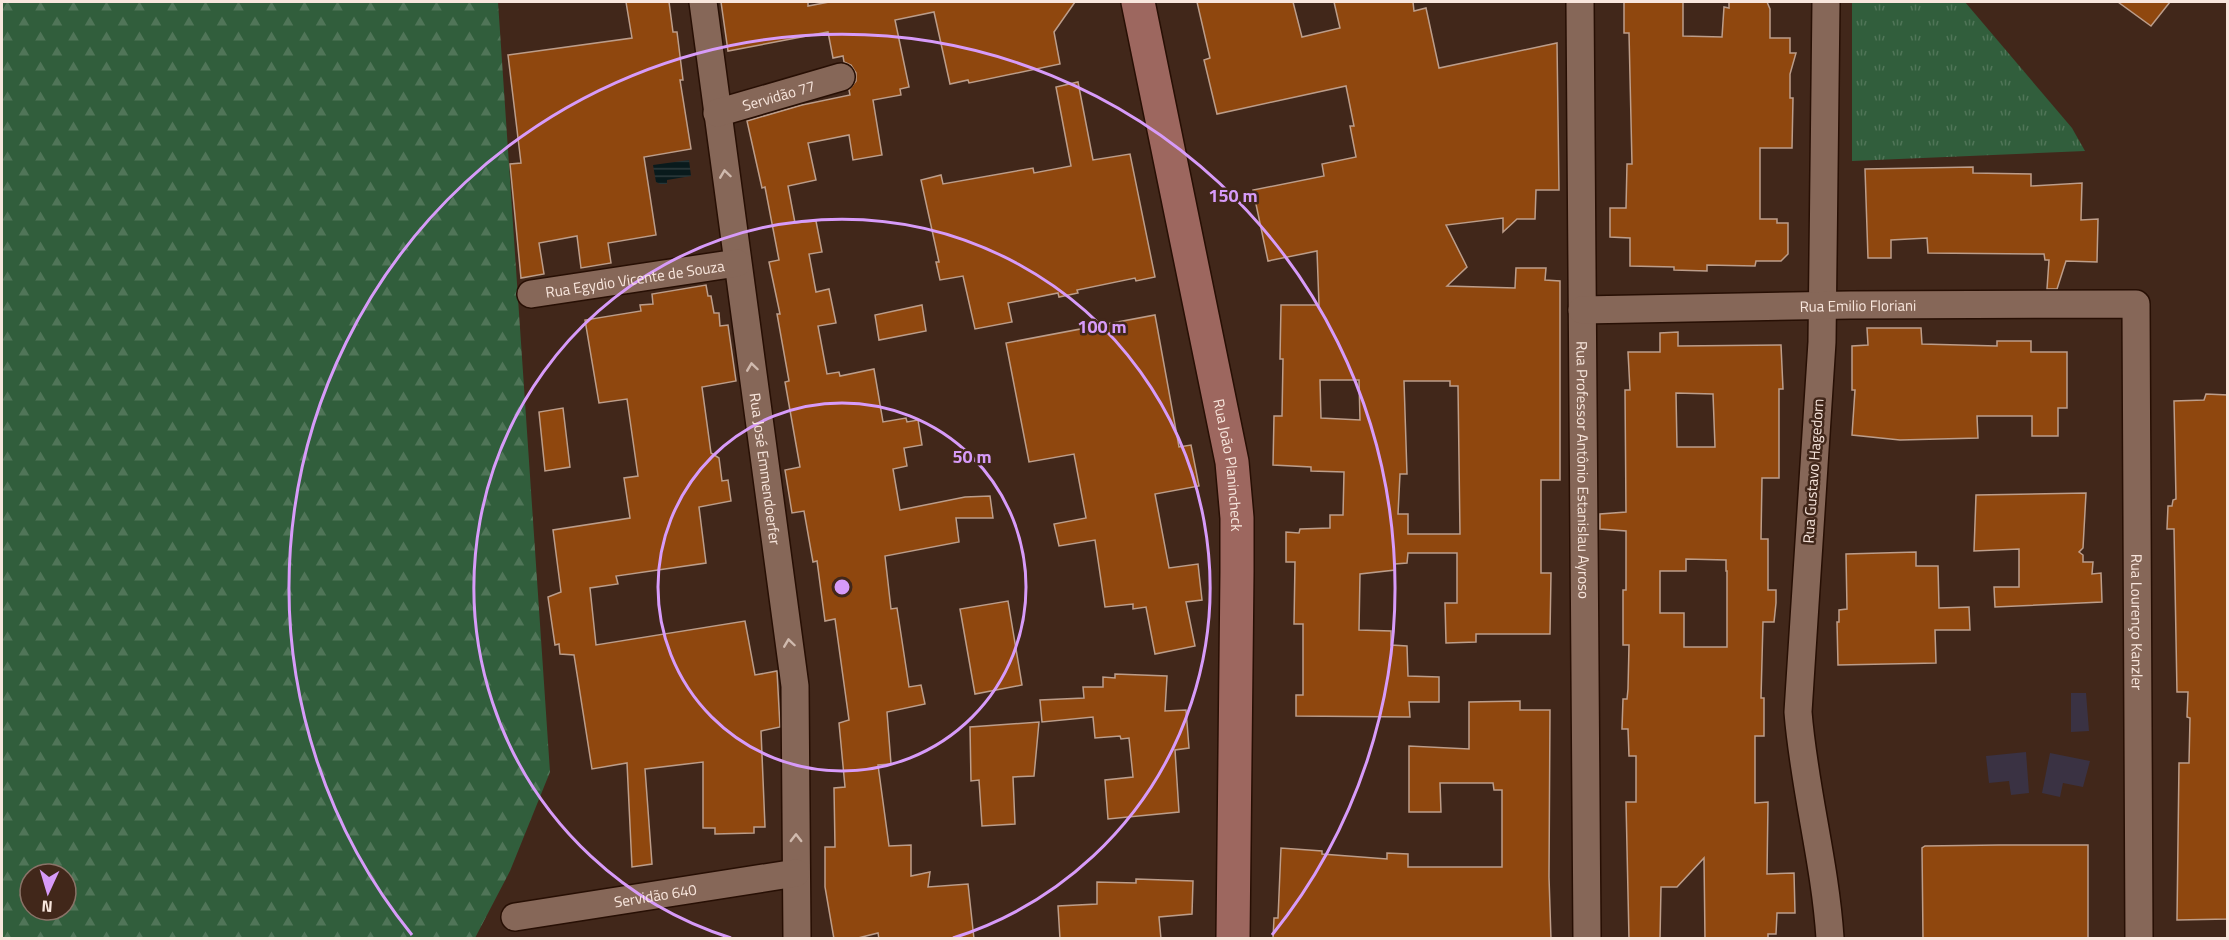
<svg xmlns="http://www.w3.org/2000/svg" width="2229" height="940" font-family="'Titillium Web',sans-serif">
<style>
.education{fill:#3a3243}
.grass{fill:url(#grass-tufts)}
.forest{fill:url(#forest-firs);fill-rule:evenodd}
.water{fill:url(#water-rules)}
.building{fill:#8f470e;stroke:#bc9d8a;stroke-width:1.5;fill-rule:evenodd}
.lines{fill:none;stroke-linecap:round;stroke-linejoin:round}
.minor-casing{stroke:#270f04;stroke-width:30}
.secondary-casing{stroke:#270f04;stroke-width:36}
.minor{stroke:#866758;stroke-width:27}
.secondary{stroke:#9d675f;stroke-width:33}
.oneway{stroke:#d0baae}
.ring{fill:none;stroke:#d79bf9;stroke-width:3}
.labels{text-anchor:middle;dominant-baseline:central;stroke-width:5;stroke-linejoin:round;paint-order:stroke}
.street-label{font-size:15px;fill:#f8e6dd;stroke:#41271a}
.centre{fill:#d79bf9;stroke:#41271a;stroke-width:3}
.ring-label{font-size:18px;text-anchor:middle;font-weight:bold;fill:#d79bf9;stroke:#41271a;stroke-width:5;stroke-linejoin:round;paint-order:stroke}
</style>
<defs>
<pattern id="grass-tufts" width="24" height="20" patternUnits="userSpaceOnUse" patternTransform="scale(1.5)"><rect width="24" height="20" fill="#315e3c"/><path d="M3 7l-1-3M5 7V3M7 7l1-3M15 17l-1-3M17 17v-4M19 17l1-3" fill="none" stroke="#507558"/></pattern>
<pattern id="forest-firs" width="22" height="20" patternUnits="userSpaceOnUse" patternTransform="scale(1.5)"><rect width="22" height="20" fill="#315e3c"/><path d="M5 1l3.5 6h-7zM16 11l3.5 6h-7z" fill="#507558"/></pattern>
<pattern id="water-rules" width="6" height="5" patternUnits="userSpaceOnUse" patternTransform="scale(1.5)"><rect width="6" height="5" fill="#091a1c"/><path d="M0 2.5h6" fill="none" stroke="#2e3b3d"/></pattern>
</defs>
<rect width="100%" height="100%" fill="#41271a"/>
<g class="education">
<polygon points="2071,693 2086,693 2089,731 2071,732"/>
<polygon points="2026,752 2029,793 2011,795 2009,781 1989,783 1986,756"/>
<polygon points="2050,753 2090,761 2083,787 2063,783 2060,797 2042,793"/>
</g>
<polygon class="grass" points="1852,2 1965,2 2072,128 2085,151 1852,161"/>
<path class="forest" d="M 2,2 L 498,2 L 550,772 L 510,871 L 475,938 L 2,938 ZM 30,874 L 66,874 L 66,910 L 30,910 Z"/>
<polygon class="water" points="689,160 691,176 667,180 667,184 660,184 656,182 653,165"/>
<g class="building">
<polygon points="626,2 669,2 673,32 677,32 683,80 680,80 691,149 644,157 656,235 608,243 611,263 581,268 577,236 539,243 544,274 521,278 510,164 521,163 508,55 632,38"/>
<polygon points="721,2 808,2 808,6 829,2 1075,2 1054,32 1060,64 969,83 968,80 950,84 934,12 895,20 909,87 900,89 901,95 873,100 882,155 853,160 849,135 808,143 816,180 788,186 795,223 816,221 822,252 809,254 816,292 829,289 836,323 818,326 827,374 839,372 840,376 874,369 883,422 906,418 907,422 918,420 922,445 904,448 907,466 893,469 900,510 965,497 990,496 993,518 956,518 959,542 885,556 891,609 897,608 909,687 921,685 925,704 887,712 891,764 878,765 889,846 911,845 911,876 930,872 928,887 968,884 974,939 879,939 878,933 854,939 834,939 825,887 825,847 835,847 834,788 845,787 839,723 849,720 835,619 825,621 817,561 813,562 804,511 792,513 785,470 800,467 785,382 789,381 777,314 780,314 769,262 779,260 765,187 762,188 747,121 802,105 850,95 849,90 856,81 856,73 851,65 844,62 843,56 833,58 828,32 728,51"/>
<path d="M 1197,2 L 1293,2 L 1302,37 L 1340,28 L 1334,2 L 1413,2 L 1414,11 L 1426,8 L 1439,68 L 1557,43 L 1559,190 L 1536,190 L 1535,219 L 1517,219 L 1503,232 L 1503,218 L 1446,225 L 1467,267 L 1447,286 L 1515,288 L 1516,268 L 1546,268 L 1545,280 L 1560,281 L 1560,480 L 1541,480 L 1541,573 L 1551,573 L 1550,634 L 1476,634 L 1476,642 L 1446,643 L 1445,603 L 1457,603 L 1457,553 L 1408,553 L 1407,563 L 1395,564 L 1395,570 L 1360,574 L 1359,630 L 1391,631 L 1391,645 L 1407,646 L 1408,676 L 1439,677 L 1439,702 L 1409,702 L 1410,717 L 1296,716 L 1296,695 L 1303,695 L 1303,624 L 1294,624 L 1295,562 L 1286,562 L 1286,532 L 1299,533 L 1300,529 L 1330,528 L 1330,515 L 1343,515 L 1344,472 L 1311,471 L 1311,467 L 1273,465 L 1274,416 L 1282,416 L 1283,359 L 1280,359 L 1281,305 L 1319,305 L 1317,251 L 1268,261 L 1253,190 L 1324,176 L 1322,164 L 1356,157 L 1350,126 L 1354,126 L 1346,86 L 1217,114 L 1204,60 L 1210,58 ZM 1320,380 L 1359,380 L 1360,420 L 1321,418 ZM 1404,381 L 1450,381 L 1450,386 L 1458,386 L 1460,534 L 1408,534 L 1408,514 L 1398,514 L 1400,474 L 1407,474 Z"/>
<polygon points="1624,2 1683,2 1683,36 1722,37 1724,7 1729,8 1729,2 1767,2 1770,9 1770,38 1790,38 1790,53 1796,53 1790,74 1790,98 1793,98 1792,148 1760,148 1760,219 1777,219 1777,223 1788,223 1788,254 1781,261 1756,261 1755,266 1707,265 1707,271 1674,270 1674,267 1630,266 1630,238 1610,237 1610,208 1626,208 1627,164 1632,164 1629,33 1624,33"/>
<polygon points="2118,2 2170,2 2151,26"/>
<polygon points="1078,82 1093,160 1130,154 1155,277 1136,281 1135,278 1077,290 1078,293 1059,297 1058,293 1008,303 1012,322 975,329 963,276 940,280 936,262 939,262 921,180 941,175 943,184 1033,168 1034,173 1071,166 1056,87"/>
<polygon points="1973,167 1973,173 2031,174 2031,186 2082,183 2081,220 2098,219 2097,262 2066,261 2057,289 2047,289 2049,260 2045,260 2044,254 1928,253 1927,238 1891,240 1891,258 1868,258 1865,169"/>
<polygon points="706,285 708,296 711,296 714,313 719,313 720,326 728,325 736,381 702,387 711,453 719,458 722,481 728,480 731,501 699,507 706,563 616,576 618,584 590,588 596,645 745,621 755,675 777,671 780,727 761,731 765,827 754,827 754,833 715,834 715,828 703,828 703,762 645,769 652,864 632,867 627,763 592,769 574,655 560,654 559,644 555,645 548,597 561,592 553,530 630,518 624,478 638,476 627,399 599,403 585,320 641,311 640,305 653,304 652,294"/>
<polygon points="922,305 926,331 879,340 875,315"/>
<polygon points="1155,315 1179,447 1191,445 1199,486 1155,494 1169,568 1198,564 1202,600 1186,602 1195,646 1155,654 1146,607 1133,609 1133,604 1105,607 1095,540 1059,546 1054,524 1086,518 1074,454 1029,462 1006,343"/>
<polygon points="1867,328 1921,328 1922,344 1997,346 1997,341 2031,341 2031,352 2067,352 2067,408 2058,408 2058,436 2032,436 2032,416 1977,416 1978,438 1900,440 1852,435 1855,390 1852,390 1852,346 1868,345"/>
<path d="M 1678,332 L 1678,346 L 1781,345 L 1783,389 L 1779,389 L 1779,478 L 1762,478 L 1761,539 L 1768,539 L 1768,590 L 1776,590 L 1776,603 L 1774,622 L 1763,622 L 1761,698 L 1764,698 L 1764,736 L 1755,736 L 1755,803 L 1768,802 L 1767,874 L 1794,873 L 1795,913 L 1777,913 L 1776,934 L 1768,934 L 1768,939 L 1705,939 L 1704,858 L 1677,887 L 1661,887 L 1660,939 L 1629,939 L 1626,802 L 1636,802 L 1636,756 L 1629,756 L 1628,729 L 1622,729 L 1623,699 L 1627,699 L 1628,689 L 1629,645 L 1623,645 L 1623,590 L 1626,590 L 1626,531 L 1600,529 L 1600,514 L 1626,512 L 1625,390 L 1630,390 L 1628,352 L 1660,352 L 1660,333 ZM 1676,393 L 1713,394 L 1715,447 L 1677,447 ZM 1686,559 L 1726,560 L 1726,571 L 1727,571 L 1727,647 L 1684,647 L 1684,613 L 1660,613 L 1660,571 L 1686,571 Z"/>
<polygon points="2206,394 2228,395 2228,919 2177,920 2179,763 2189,763 2190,718 2187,717 2188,692 2177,692 2174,529 2167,529 2168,506 2172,506 2173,500 2176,499 2174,401 2204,400"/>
<polygon points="563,408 570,467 545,471 539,412"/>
<polygon points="2086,493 2083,548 2079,552 2083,555 2083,562 2093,562 2092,574 2101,573 2102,602 1995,607 1994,587 2019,587 2019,549 1974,551 1976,495"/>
<polygon points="1916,552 1916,566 1938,566 1939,608 1969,607 1970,630 1935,630 1936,663 1838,665 1837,622 1839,622 1839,610 1847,609 1846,554"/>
<polygon points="1008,601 1022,685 975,694 960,609"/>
<polygon points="1115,674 1167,676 1165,711 1186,710 1189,748 1175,750 1179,812 1108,819 1105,780 1133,777 1129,738 1121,739 1120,736 1095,738 1093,717 1042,722 1040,700 1084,698 1083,687 1103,687 1103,677 1115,678"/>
<polygon points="1520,701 1520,710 1550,710 1549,877 1551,939 1273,939 1274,918 1278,918 1281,848 1322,851 1322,854 1387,859 1387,853 1408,854 1408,867 1502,867 1502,790 1494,790 1493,783 1440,783 1441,812 1409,812 1409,746 1469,749 1469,702"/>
<polygon points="1039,722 1034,776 1013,777 1015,824 982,826 979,780 971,781 970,727"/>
<polygon points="1999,845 2088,845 2088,939 1923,939 1922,848 1925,846"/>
<polygon points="1136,879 1193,881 1192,914 1159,917 1161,939 1060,939 1058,906 1097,904 1097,882 1136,883"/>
</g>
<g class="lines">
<defs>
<g id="minor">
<path id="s1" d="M 703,2 L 795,686 L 797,938"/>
<path id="s2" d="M 1580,2 L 1587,938"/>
<path d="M 1826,2 L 1822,342 L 1798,712 C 1804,788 1825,862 1830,938"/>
<path id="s3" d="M 717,113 L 841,77"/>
<path id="s4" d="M 531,294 L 737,263"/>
<path id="s5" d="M 1582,310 L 1850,305 L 2136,304 L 2139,938"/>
<path id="s6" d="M 515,917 L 796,873"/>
</g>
<g id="secondary">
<path id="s7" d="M 1138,2 L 1232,462 L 1237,518 L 1237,572 L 1233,938"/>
</g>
</defs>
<use href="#minor" class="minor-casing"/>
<use href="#secondary" class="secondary-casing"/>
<use href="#minor" class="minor"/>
<use href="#secondary" class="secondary"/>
</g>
<defs><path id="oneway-chevron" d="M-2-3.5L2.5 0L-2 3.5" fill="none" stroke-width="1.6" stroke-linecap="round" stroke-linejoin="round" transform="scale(1.5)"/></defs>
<g class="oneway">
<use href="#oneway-chevron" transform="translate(725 174) rotate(-98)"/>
<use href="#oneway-chevron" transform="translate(752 367) rotate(-98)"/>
<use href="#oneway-chevron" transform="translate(789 643) rotate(-98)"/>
<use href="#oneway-chevron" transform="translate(796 838) rotate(-90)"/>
</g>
<g class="ring">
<circle cx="842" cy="587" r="184"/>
<path d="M731 938A368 368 0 1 1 953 938"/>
<path d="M412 935A553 553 0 1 1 1272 935"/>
</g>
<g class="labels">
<g class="street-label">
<text stroke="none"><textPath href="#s3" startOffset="64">Servidão 77</textPath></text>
<text stroke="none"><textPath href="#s4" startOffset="105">Rua Egydio Vicente de Souza</textPath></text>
<text stroke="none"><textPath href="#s5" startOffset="276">Rua Emilio Floriani</textPath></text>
<text stroke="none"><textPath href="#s7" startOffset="472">Rua João Planincheck</textPath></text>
<text stroke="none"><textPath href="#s1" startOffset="471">Rua José Emmendoerfer</textPath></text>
<text stroke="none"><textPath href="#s2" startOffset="468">Rua Professor Antônio Estanislau Ayroso</textPath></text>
<text transform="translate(1813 471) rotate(-86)">Rua Gustavo Hagedorn</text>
<text stroke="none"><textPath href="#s5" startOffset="872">Rua Lourenço Kanzler</textPath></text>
<text stroke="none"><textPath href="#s6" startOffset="142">Servidão 640</textPath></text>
</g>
</g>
<circle cx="842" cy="587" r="9" class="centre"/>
<g class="ring-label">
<text x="1233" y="202">150 m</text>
<text x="1102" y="333">100 m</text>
<text x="972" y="463">50 m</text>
</g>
<rect width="2229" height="940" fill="none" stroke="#f8e6dd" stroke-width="6"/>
<g transform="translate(48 892) rotate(184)"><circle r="28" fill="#41271a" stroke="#8a7368" stroke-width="1.5"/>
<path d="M0-4.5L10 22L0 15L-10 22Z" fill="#d79bf9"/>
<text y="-9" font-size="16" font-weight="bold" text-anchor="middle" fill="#f8e6dd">N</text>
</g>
</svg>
